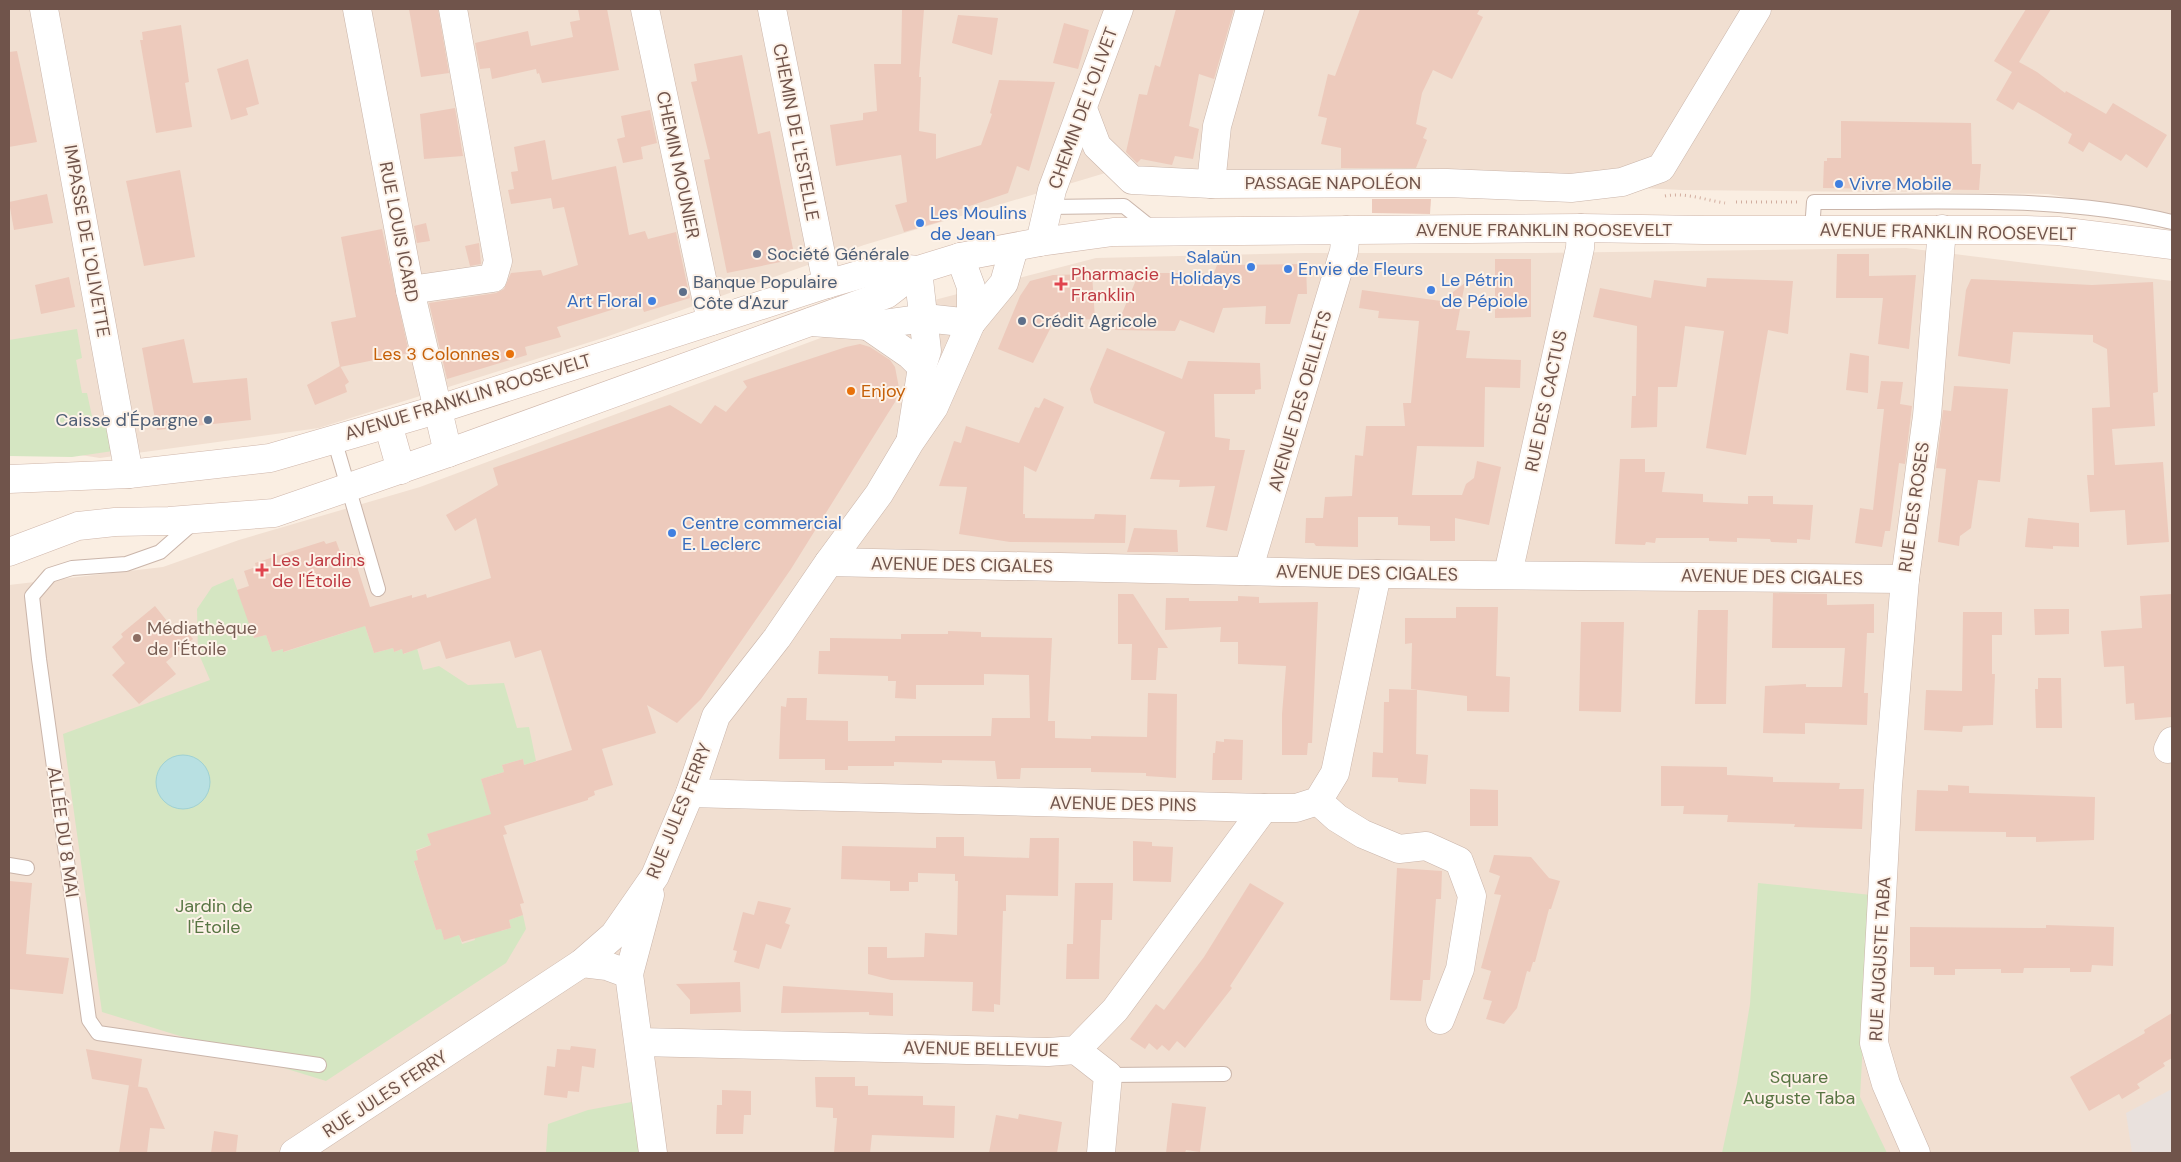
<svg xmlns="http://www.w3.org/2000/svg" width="2181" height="1162" font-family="'DM Sans',sans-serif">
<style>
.residential{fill:#f1dfd1}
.industrial{fill:#e9e1dd}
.green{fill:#d5e6c2}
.water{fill:#b8e0e2;stroke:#9fd1d3}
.building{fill:#edcabc}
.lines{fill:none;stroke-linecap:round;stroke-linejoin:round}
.lane-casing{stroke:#cab5aa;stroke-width:16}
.street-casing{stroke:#cab5aa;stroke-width:29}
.secondary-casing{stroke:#cfb6aa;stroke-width:29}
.path{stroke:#d2ad9f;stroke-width:3;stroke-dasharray:1 4;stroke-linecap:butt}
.lane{stroke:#fff;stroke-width:14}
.street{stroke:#fff;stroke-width:28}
.secondary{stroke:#fff;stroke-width:28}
.shop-dot{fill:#3f7fe0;stroke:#fdf2e8;stroke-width:2}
.service-dot{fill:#5c6f8a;stroke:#fdf2e8;stroke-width:2}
.health-dot{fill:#e0444e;stroke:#fdf2e8;stroke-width:2}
.food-dot{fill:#e8710a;stroke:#fdf2e8;stroke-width:2}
.education-dot{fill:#8d6e63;stroke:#fdf2e8;stroke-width:2}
.labels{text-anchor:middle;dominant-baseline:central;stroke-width:4;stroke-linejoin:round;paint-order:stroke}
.street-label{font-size:18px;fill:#70544b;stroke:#fdf2e8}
.shop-label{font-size:18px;fill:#366cbe;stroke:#fdf2e8;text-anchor:start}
.service-label{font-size:18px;fill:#4e5e75;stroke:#fdf2e8;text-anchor:start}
.health-label{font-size:18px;fill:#be3a42;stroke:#fdf2e8;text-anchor:start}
.food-label{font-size:18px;fill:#c56008;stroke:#fdf2e8;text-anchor:end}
.education-label{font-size:18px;fill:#785e54;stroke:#fdf2e8;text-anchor:start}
.park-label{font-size:18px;fill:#587543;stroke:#fdf2e8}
</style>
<rect width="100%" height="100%" fill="#faeee2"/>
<g class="residential">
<polygon points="9,9 2172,9 2172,216 2048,194 1682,190 1294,171 1122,168 864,245 606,337 319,428 100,458 9,444"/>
<polygon points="1906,248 2172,281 2172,1153 9,1153 9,585 163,567 239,540 420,487 896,310 1096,258 1306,253 1537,253"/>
</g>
<polygon class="industrial" points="2172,1089 2172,1153 2132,1153 2126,1113"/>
<g class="green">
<polygon points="77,329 82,358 76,360 82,393 87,393 93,421 112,417 113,451 72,457 9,456 9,340"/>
<polygon points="233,578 241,600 255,627 251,629 254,638 266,635 272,652 283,649 284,652 356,629 364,623 374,653 393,648 394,652 402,649 404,654 417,648 423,670 439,666 468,685 504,683 517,728 529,727 536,761 524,765 523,759 502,765 504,772 481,779 495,826 439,831 427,834 431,845 416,850 418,860 414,862 436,930 441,929 444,939 459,935 462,944 475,940 474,935 499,927 501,931 511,928 509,920 523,915 526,929 506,963 326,1081 102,1012 63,734 210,680 198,652 197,609 212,587"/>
<polygon points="1758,883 1871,895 1860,1097 1887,1153 1722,1153 1737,1083 1750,1004"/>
<polygon points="637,1101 644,1153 546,1153 548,1124 588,1110"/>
</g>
<circle class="water" cx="183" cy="782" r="27"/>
<g class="building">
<polygon points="409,9 438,9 449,73 421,77"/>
<polygon points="578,9 607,9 619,70 542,83 539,73 537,74 536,69 492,79 490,68 480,69 475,43 528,31 531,46 573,37 570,22 580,20"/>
<polygon points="902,9 924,9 919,77 921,77 919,131 936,134 936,159 981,145 992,114 990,113 999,80 1055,82 1029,171 1017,166 1008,193 940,216 942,221 904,232 895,205 907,202 901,155 836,166 830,125 863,120 863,113 877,111 874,64 901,64"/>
<polygon points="1176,9 1234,9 1214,79 1199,74 1189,126 1199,129 1193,159 1175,156 1172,165 1141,159 1137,163 1126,152 1139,94 1147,95 1155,65 1160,67"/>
<polygon points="1360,9 1480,9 1477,14 1483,17 1452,79 1433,70 1422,93 1416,124 1427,128 1423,138 1427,140 1416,168 1341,168 1341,148 1321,144 1327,118 1318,116 1328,74 1335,76"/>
<polygon points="2026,9 2051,9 2019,62 2037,72 2065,93 2066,91 2106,114 2113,103 2167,135 2147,168 2126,154 2121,161 2089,142 2083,152 2068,143 2072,134 2036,112 2018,102 2013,110 1996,100 2012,72 1994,61"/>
<polygon points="958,15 998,18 992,55 952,43"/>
<polygon points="1064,23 1089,30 1078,69 1053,63"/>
<polygon points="181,25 189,82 185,83 192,127 156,133 140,40 143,40 142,32"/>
<polygon points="17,51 37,142 9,147 9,52"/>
<polygon points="742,55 758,134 770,131 795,259 727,273 704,160 710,159 691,82 697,81 694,64"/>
<polygon points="248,59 259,104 246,108 248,115 231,120 217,69"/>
<polygon points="455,108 463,156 424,159 420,114"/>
<polygon points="650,110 657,143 641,147 643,159 623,163 617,139 625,137 621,116"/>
<polygon points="1841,121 1971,123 1972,164 1981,164 1979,190 1823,188 1824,161 1827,161 1827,158 1841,158"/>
<polygon points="545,140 552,180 616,166 629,235 645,231 648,239 676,232 690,298 644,312 640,301 557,327 561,337 525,347 527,355 447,379 429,303 496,293 504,289 511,273 541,270 543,276 578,265 564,207 553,209 551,198 511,204 508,190 514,189 511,172 518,171 514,147"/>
<polygon points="180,170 195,257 144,266 126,181"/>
<polygon points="47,194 53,223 14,230 9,202"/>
<polygon points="1372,199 1431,199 1430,214 1372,213"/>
<polygon points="426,223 430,241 417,243 414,226"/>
<polygon points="382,229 409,353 340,367 331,322 356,317 341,237"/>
<polygon points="479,243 481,264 470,266 465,246"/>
<polygon points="1837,254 1869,254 1869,276 1916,275 1909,349 1878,344 1883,298 1836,298"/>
<polygon points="1495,259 1531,259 1531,317 1495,318"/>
<polygon points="1306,264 1307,294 1298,294 1290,324 1265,324 1266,306 1223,308 1214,333 1180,320 1175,331 1115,330 1139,273 1214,273 1217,265"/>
<polygon points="1092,274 1095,319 1054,321 1033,363 998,349 1020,296 1030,281 1053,275"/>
<polygon points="69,277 75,307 41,314 35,285"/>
<polygon points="1707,278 1793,281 1788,334 1768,330 1746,455 1706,448 1724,331 1685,326 1677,387 1658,387 1657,427 1631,428 1632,396 1636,396 1637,326 1593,317 1600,288 1651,298 1654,280 1706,287"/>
<polygon points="1971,279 2092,285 2153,282 2158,392 2153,393 2155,426 2112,429 2115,465 2163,462 2169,542 2127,545 2125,510 2090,512 2087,475 2094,475 2092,408 2110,407 2107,349 2093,342 2093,335 2013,332 2010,364 1958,356 1966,290"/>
<polygon points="1465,283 1456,330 1470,331 1466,358 1521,360 1520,388 1485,387 1484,447 1417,446 1412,495 1462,495 1466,484 1474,478 1477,461 1501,467 1489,525 1455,518 1455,541 1430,541 1430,526 1398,525 1398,517 1358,517 1358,547 1316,546 1314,543 1305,543 1306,518 1323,518 1325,497 1352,496 1355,455 1363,456 1366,426 1405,426 1403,403 1411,403 1419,321 1378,318 1379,311 1359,308 1362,290 1441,301"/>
<polygon points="184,339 193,383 247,378 251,420 157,430 142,348"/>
<polygon points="860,344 870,347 890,360 895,367 899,388 895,402 791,569 701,699 677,723 647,705 656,733 602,749 613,785 594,791 595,795 588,798 588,800 504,826 507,834 503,835 524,903 520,904 523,915 509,920 511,928 462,942 459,935 444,940 441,929 436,930 424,893 414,861 418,860 416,851 431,845 427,834 491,814 481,779 504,772 502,765 523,759 524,765 572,750 541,650 515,658 510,641 446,659 440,641 403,654 402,649 394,652 393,648 374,653 365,626 283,652 283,649 272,652 266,635 254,638 237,590 249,586 244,571 256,567 255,563 324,541 326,544 336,541 342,557 353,554 370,607 412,595 412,598 426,594 427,598 491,578 476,518 455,531 446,515 498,485 493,468 670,405 701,424 715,405 726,412 747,387 743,381 846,347"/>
<polygon points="1107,348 1182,379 1188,361 1260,363 1261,389 1255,390 1255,394 1214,394 1215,437 1230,439 1229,450 1245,450 1227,531 1206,527 1215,486 1179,487 1180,480 1150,479 1165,432 1094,403 1090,389"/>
<polygon points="1850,353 1869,356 1868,393 1846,390"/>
<polygon points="340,366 349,382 345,385 347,392 315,405 307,385"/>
<polygon points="1881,381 1903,382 1900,404 1912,406 1905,464 1899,463 1890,531 1885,531 1882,547 1855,543 1860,508 1873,510 1884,409 1877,409"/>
<polygon points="1954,386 2008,389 2000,482 1978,480 1971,528 1960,536 1959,546 1938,542 1946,469 1936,468 1943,410 1951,411"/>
<polygon points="1044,398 1064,407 1036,472 1024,466 1023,514 1025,514 1025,518 1094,519 1095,514 1126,515 1125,543 1010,542 959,534 967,487 939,486 954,441 961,443 966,426 1019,443 1035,407 1039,408"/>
<polygon points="1620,459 1645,459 1645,472 1665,472 1662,492 1703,494 1703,502 1748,504 1748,496 1773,496 1773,504 1813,505 1810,540 1797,539 1797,543 1771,542 1770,539 1737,538 1737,542 1709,541 1709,538 1656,538 1655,543 1646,542 1645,545 1615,544"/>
<polygon points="2028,518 2079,523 2079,547 2053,546 2053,549 2025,547"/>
<polygon points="1134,528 1177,530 1178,552 1127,552"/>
<polygon points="1773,593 1827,594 1827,605 1874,604 1874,633 1867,633 1864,693 1868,693 1867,725 1805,723 1805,734 1763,733 1765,686 1806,684 1806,687 1842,687 1845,648 1772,648"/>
<polygon points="1118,594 1133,594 1168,648 1158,648 1156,680 1131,680 1132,644 1118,644"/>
<polygon points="2172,594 2172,717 2135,720 2134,703 2126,704 2124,666 2104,667 2101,631 2142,628 2140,596"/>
<polygon points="1238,596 1259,597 1259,603 1318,602 1312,743 1308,743 1307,755 1282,755 1282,714 1286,666 1238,664 1238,642 1220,642 1221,627 1165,630 1166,598 1189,598 1189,601 1238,601"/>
<polygon points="155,606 175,631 181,625 193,639 166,662 176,674 139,704 112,675 125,663 112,647 123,637 121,634"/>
<polygon points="1456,607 1498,607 1496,676 1510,677 1509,712 1467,711 1467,696 1411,689 1412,643 1405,644 1405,618 1456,618"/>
<polygon points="2034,609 2069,609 2069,634 2035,635"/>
<polygon points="1698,610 1728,610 1726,704 1695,704"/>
<polygon points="1963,612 2002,612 2002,635 1992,635 1992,674 1995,674 1993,725 1963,726 1962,732 1924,730 1926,690 1962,691"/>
<polygon points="1581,622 1624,622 1621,712 1579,711"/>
<polygon points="948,631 981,632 981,637 1052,638 1048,721 1055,721 1055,738 1091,739 1091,736 1147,737 1148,693 1177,694 1176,778 1146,776 1146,773 1091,772 1091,768 1021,768 1020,779 997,779 995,761 942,760 942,763 894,762 894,766 848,766 848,770 825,770 825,759 779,759 781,706 786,707 787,698 807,698 806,720 848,721 848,741 895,741 895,736 991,736 992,718 1030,718 1029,675 984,674 984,685 916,685 916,699 895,698 896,681 888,681 888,676 818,674 819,651 830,651 830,638 901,639 901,634 948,634"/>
<polygon points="2038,678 2061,678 2062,728 2036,728 2035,689 2038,689"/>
<polygon points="1389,689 1417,690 1416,754 1428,755 1426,784 1398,782 1398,778 1372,777 1373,752 1383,753 1384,702 1389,702"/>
<polygon points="1224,739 1243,740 1242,780 1212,780 1213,753 1215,753 1216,741 1224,742"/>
<polygon points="1661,766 1727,767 1727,775 1773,777 1773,782 1840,783 1839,789 1864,789 1862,829 1794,827 1795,824 1727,822 1728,815 1683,814 1684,806 1661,806"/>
<polygon points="1948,785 1969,786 1969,793 2095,797 2094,840 2036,842 2036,837 2006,837 2006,832 1915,831 1917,790 1948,791"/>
<polygon points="1470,789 1498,790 1498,826 1470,826"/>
<polygon points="936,837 964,837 964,856 1029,858 1030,838 1059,838 1058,896 1006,895 1006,911 1003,911 1000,1005 994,1004 994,1012 972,1011 973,982 891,980 868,974 868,947 887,947 887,958 924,957 925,933 957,935 958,881 955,881 955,874 918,873 918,882 909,882 909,891 890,891 890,881 841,879 842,846 936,848"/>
<polygon points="1133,841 1152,842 1152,846 1173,847 1171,882 1133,881"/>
<polygon points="1494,855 1531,857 1549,878 1560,881 1551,909 1549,909 1535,962 1533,962 1530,972 1527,971 1517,1008 1504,1024 1486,1019 1492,1001 1483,999 1491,971 1481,968 1501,895 1494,894 1500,876 1489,872"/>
<polygon points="1397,868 1442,871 1441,899 1436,899 1430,980 1423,980 1421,1001 1390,1000"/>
<polygon points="9,881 32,883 26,954 69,958 63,994 9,989"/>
<polygon points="1075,883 1113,883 1112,920 1101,920 1099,979 1066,979 1067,944 1073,944"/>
<polygon points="1250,883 1284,903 1230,986 1232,988 1185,1048 1177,1041 1169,1051 1162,1045 1157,1050 1149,1043 1145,1049 1130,1039 1156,1004 1164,1010 1204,957"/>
<polygon points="758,901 791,908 785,923 790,925 781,949 766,944 759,969 734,962 737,951 733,950 743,912 754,915"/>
<polygon points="2046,925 2114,927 2113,966 2092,965 2091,972 2070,972 2070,968 2024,968 2023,973 2001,973 2001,969 1955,969 1955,975 1934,975 1934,967 1910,967 1910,927 2046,928"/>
<polygon points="740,982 741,1012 690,1014 690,1000 676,984"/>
<polygon points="783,986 893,993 893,1016 869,1015 869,1012 781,1013"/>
<polygon points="2172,1013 2172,1058 2163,1063 2165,1066 2137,1084 2140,1088 2122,1099 2119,1094 2089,1111 2070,1077 2145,1033 2144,1030"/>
<polygon points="571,1046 596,1049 594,1068 582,1066 579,1092 568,1091 567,1098 544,1095 547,1066 555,1067 557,1049 570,1050"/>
<polygon points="86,1049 142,1059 138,1087 92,1079"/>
<polygon points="815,1077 855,1077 855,1086 868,1086 868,1095 923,1096 923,1105 955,1106 954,1138 872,1135 870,1153 834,1153 837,1118 833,1118 833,1108 816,1107"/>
<polygon points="129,1085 147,1088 165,1129 150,1128 147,1153 119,1153"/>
<polygon points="722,1090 751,1091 751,1115 744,1115 743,1134 716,1134 717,1105 722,1105"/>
<polygon points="1172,1103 1206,1107 1200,1152 1186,1150 1185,1153 1166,1153"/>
<polygon points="1019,1114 1062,1122 1057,1153 989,1153 996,1115 1018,1119"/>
<polygon points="214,1131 238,1135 236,1153 211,1153"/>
</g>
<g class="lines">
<defs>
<g id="lane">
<polyline points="1047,207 1124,206 1154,230"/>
<path d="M 1812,230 L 1814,202 C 1933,203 2056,194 2172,222"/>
<polyline points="334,439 378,589"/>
<polyline points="193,523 160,552 126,564 72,568 50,575 32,596 39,659 89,1020 98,1033 319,1065"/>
<polyline points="9,865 27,868"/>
<polyline points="1108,1075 1224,1074"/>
</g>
<g id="street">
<polyline points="44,9 129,474"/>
<polyline points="357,9 410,290 448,453"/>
<polyline points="645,9 711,321"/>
<polyline points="772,9 827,284"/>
<polyline points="1083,109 1097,146 1132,180 1211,184 1447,183 1571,188 1622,182 1661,168 1757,9"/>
<polyline points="1211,184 1217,126 1250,9"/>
<polyline points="1040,242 1052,190 1119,9"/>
<polyline points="960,257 971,287 971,323"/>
<polyline points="410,290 493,278 498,261 453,9"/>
<polyline points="811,322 868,326 925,318 971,323"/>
<polyline points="868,326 910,355 922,367"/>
<polyline points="911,437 922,367 927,351 918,270"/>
<polyline points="829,562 1377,574 1905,579"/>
<polyline points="1248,571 1344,251 1346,230"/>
<polyline points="1508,574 1580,248 1581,228"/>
<polyline points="2168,749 2172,741"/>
<polyline points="690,793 1264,808 1296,808 1318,801 1335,773 1377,574"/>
<polyline points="1318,801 1337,818 1363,834 1399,849 1426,846 1459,861 1472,896 1460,969 1440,1020"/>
<polyline points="582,963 607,966 629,974 653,1153"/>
<polyline points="629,974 650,895"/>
<polyline points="639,1042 1048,1052 1076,1050 1115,1010 1264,808"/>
<polyline points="1076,1050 1108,1075 1101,1153"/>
<polyline points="294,1153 582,963 614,935 655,876 690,793 716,716 777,638 829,562 879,494 910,442 934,407 971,323 1004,283 1014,248"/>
<polyline points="1916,1153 1886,1084 1874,1043 1888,786 1905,579 1927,416 1942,229"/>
</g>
<g id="secondary">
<polyline points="388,424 401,470"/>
<polyline points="9,479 129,474 270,458 436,410 827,284 886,267 918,270"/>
<polyline points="9,552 78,526 115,522 169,521 274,513 448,453 887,294 918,270 960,257 1040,242 1113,232 1581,228 1704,230 2026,230 2058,231 2172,245"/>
</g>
</defs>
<use href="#lane" class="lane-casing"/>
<use href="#street" class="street-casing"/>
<use href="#secondary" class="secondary-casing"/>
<g class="path">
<path d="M 1665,196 C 1685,192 1705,200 1725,203"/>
<polyline points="1736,202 1797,202"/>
</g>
<use href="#lane" class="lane"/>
<use href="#street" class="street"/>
<use href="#secondary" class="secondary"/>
</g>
<g class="shop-dot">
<circle cx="1839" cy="184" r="5"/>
<circle cx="920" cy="223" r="5"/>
<circle cx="1251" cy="267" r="5"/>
<circle cx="1288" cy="269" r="5"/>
<circle cx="1431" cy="290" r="5"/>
<circle cx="652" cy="301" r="5"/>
<circle cx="672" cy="533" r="5"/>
</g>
<g class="service-dot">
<circle cx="757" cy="254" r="5"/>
<circle cx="683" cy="292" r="5"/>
<circle cx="1022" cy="321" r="5"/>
<circle cx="208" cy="420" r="5"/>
</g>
<g class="health-dot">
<path d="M1058.5 276.5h5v5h5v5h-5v5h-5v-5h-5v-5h5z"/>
<path d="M259.5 562.5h5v5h5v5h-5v5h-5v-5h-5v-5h5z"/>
</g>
<g class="food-dot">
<circle cx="510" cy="354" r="5"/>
<circle cx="851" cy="391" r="5"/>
</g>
<circle class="education-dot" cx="137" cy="638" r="5"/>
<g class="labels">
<g class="street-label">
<text transform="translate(1083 108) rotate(-70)">CHEMIN DE L'OLIVET</text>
<text transform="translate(796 132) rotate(79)">CHEMIN DE L'ESTELLE</text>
<text transform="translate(678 165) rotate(78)">CHEMIN MOUNIER</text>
<text x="1333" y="183">PASSAGE NAPOLÉON</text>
<text x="1544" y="230">AVENUE FRANKLIN ROOSEVELT</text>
<text transform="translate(399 232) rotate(79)">RUE LOUIS ICARD</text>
<text transform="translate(1948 232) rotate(1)">AVENUE FRANKLIN ROOSEVELT</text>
<text transform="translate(87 241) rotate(80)">IMPASSE DE L'OLIVETTE</text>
<text transform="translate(468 397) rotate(-17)">AVENUE FRANKLIN ROOSEVELT</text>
<text transform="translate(1300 401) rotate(-74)">AVENUE DES OEILLETS</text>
<text transform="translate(1546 401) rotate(-78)">RUE DES CACTUS</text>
<text transform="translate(1914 507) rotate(-82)">RUE DES ROSES</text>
<text transform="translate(962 565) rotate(1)">AVENUE DES CIGALES</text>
<text transform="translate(1367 573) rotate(1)">AVENUE DES CIGALES</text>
<text transform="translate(1772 577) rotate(1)">AVENUE DES CIGALES</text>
<text transform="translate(1123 804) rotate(1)">AVENUE DES PINS</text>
<text transform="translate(679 811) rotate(-68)">RUE JULES FERRY</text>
<text transform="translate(63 832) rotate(82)">ALLÉE DU 8 MAI</text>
<text transform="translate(1880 959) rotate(-87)">RUE AUGUSTE TABA</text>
<text transform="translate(981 1049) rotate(1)">AVENUE BELLEVUE</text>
<text transform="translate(385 1094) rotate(-33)">RUE JULES FERRY</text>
</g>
<g class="shop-label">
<text x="1849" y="184">Vivre Mobile</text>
<text x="930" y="213">Les Moulins<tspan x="930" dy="21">de Jean</tspan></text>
<text x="1241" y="257" text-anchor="end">Salaün<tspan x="1241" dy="21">Holidays</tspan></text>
<text x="1298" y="269">Envie de Fleurs</text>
<text x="1441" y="280">Le Pétrin<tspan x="1441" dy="21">de Pépiole</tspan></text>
<text x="642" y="301" text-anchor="end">Art Floral</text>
<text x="682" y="523">Centre commercial<tspan x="682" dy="21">E. Leclerc</tspan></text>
</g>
<g class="service-label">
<text x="767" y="254">Société Générale</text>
<text x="693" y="282">Banque Populaire<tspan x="693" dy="21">Côte d'Azur</tspan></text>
<text x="1032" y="321">Crédit Agricole</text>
<text x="198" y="420" text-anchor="end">Caisse d'Épargne</text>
</g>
<g class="health-label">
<text x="1071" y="274">Pharmacie<tspan x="1071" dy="21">Franklin</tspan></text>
<text x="272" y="560">Les Jardins<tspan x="272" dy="21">de l'Étoile</tspan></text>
</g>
<g class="food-label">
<text x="500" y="354">Les 3 Colonnes</text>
<text x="861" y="391" text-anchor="start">Enjoy</text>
</g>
<g class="education-label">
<text x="147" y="628">Médiathèque<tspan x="147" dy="21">de l'Étoile</tspan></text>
</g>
<g class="park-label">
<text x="214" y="906">Jardin de<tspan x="214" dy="21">l'Étoile</tspan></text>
<text x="1799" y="1077">Square<tspan x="1799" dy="21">Auguste Taba</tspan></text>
</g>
</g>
<rect width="2181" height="1162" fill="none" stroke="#70544b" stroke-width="20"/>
</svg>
